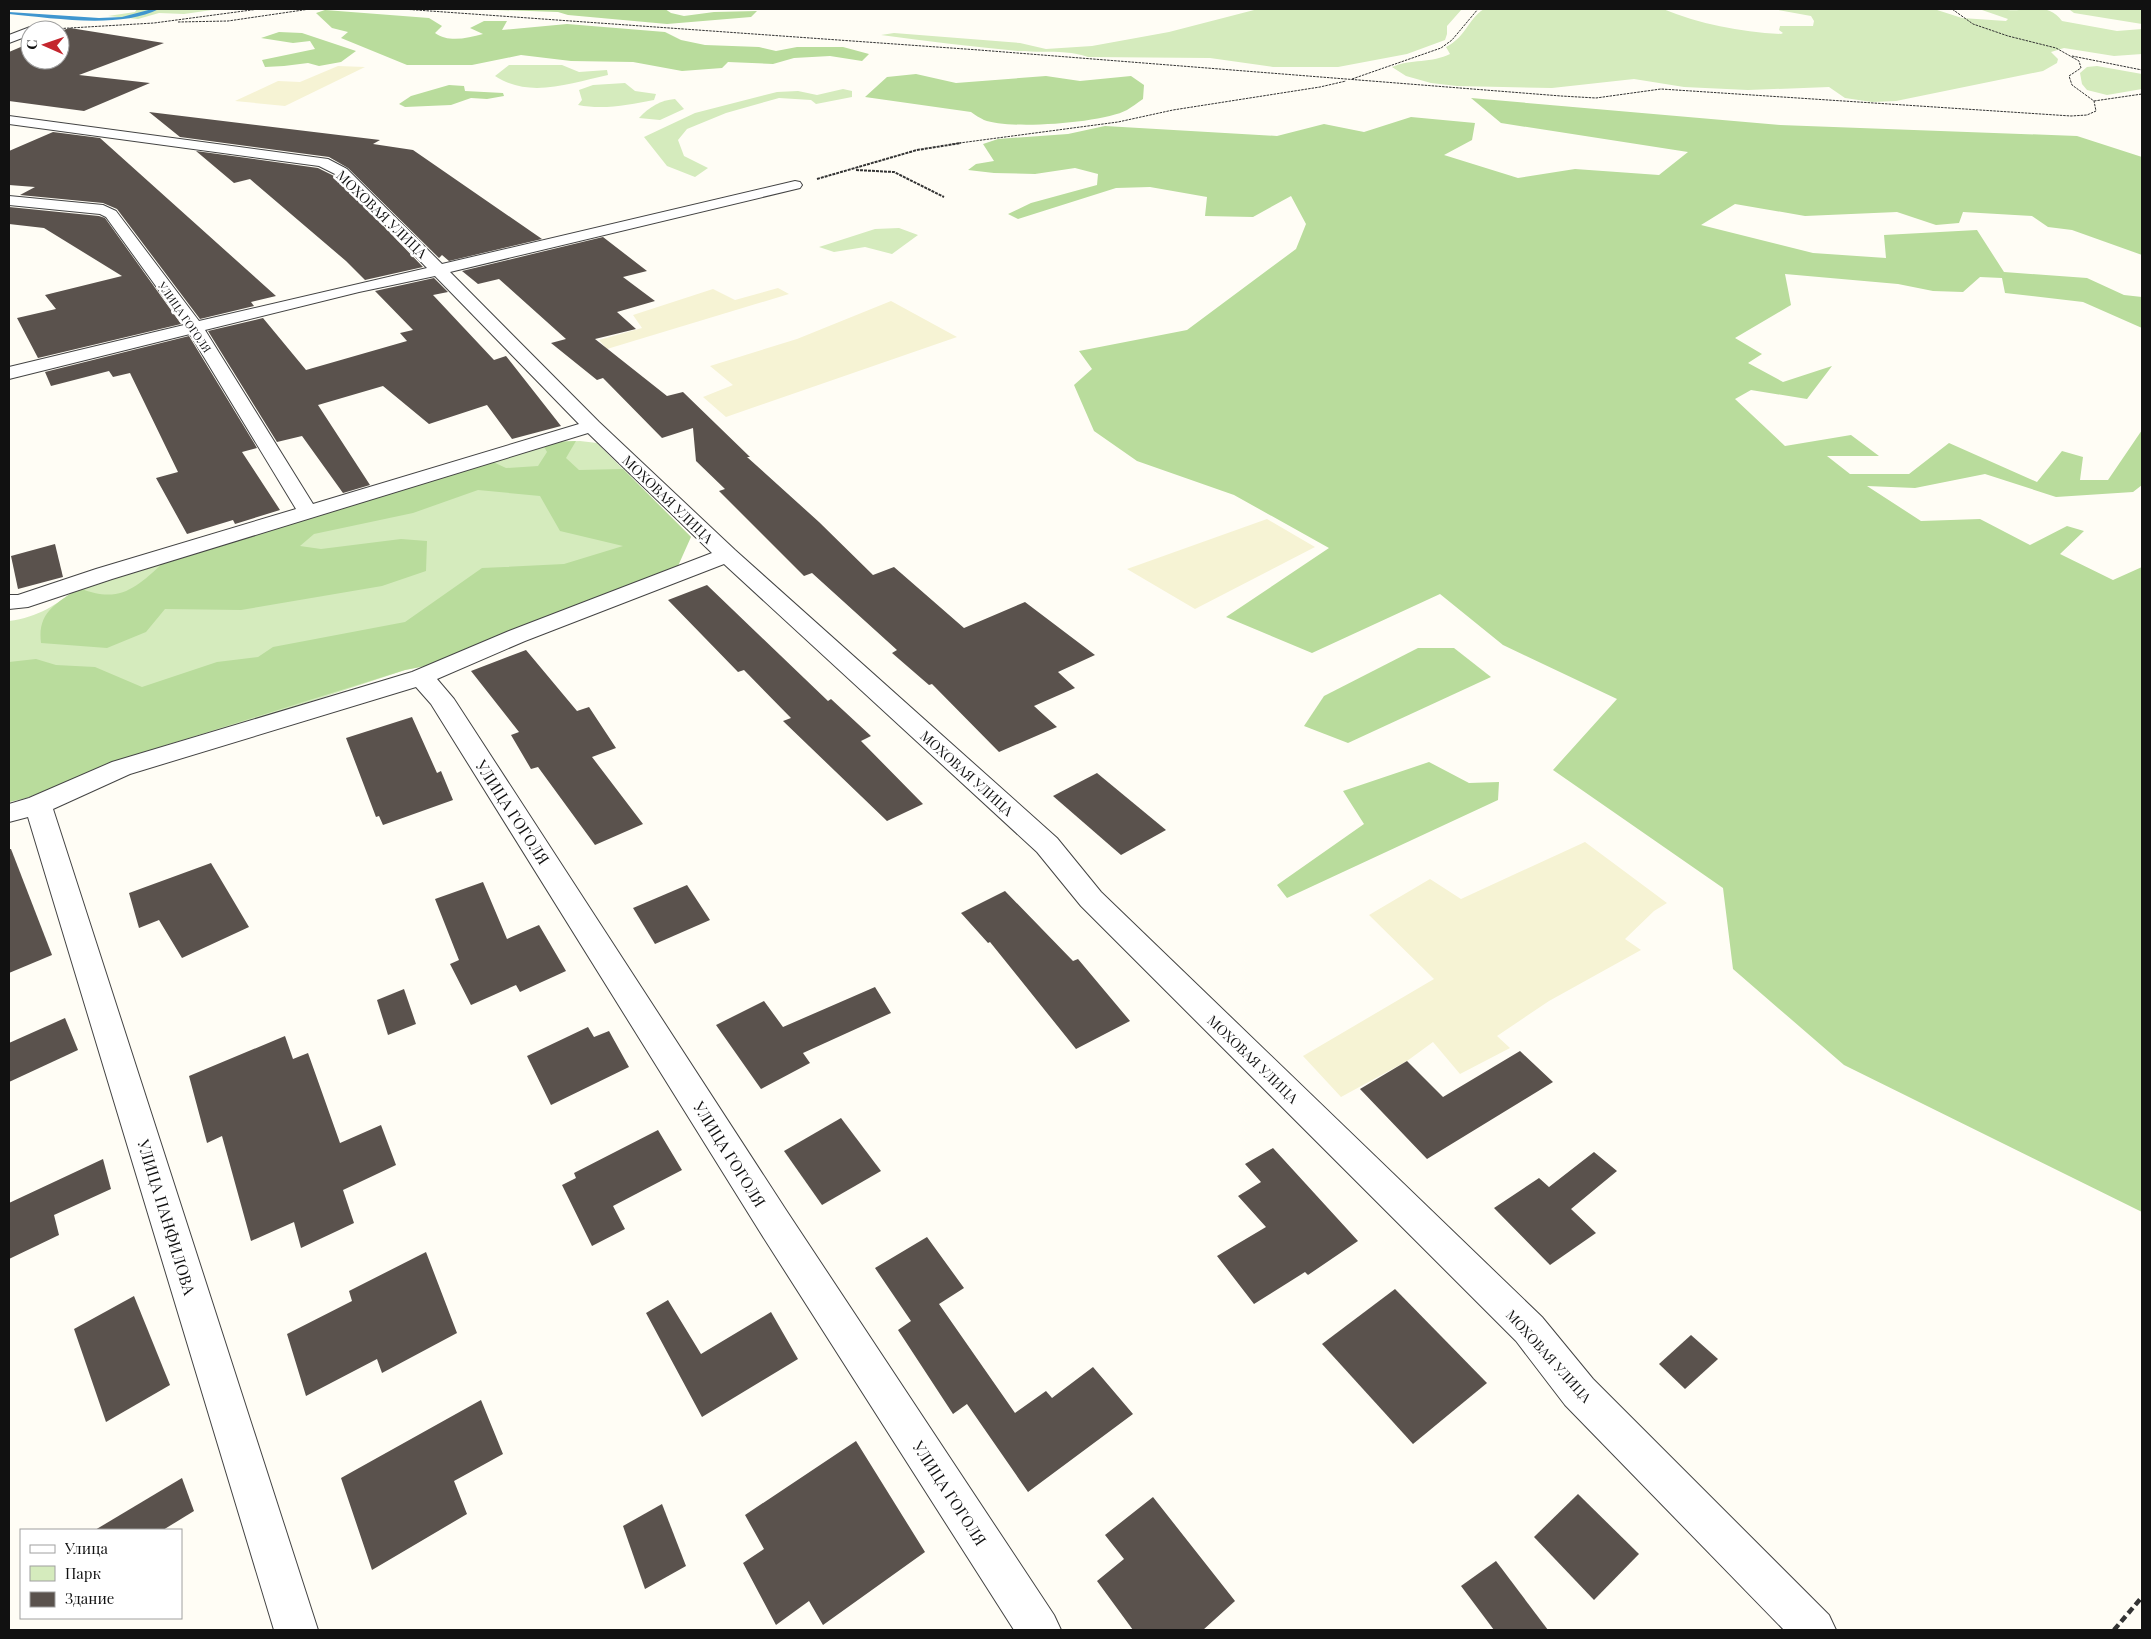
<svg xmlns="http://www.w3.org/2000/svg" width="2151" height="1639" font-family="'Playfair Display',serif">
<style>
.farmland{fill:#f6f3d4}
.green{fill:#d5ebbd}
.forest{fill:#b9dc9c}
.lines{fill:none;stroke-linecap:round;stroke-linejoin:round}
.stream{fill:#3f96cf;fill-rule:evenodd}
.building{fill:#5a524d}
.street-casing{stroke:#444;stroke-width:2}
.path-far2{stroke:#333;stroke-width:1;stroke-dasharray:2.5 1;stroke-linecap:butt}
.path-far1{stroke:#333;stroke-width:2;stroke-dasharray:3 1;stroke-linecap:butt}
.path{stroke:#333;stroke-width:4.5;stroke-dasharray:7 4;stroke-linecap:butt}
.street{fill:#fff;fill-rule:evenodd}
.labels{text-anchor:middle;dominant-baseline:central;stroke-width:5;stroke-linejoin:round;paint-order:stroke}
.far-street-label{font-size:11px;fill:#111;stroke:#fff}
.street-label{font-size:14px;fill:#111;stroke:#fff}
.near-street-label{font-size:16px;fill:#111;stroke:#fff}
</style>
<rect width="100%" height="100%" fill="#fffdf5"/>
<g class="farmland">
<polygon points="338,66 365,67 285,106 235,101 278,81 300,82"/>
<polygon points="778,288 789,294 607,349 599,340 642,328 633,315 713,289 735,300"/>
<polygon points="891,301 957,337 726,417 703,397 733,385 710,366 797,339"/>
<polygon points="1267,519 1315,547 1195,609 1127,569"/>
<polygon points="1585,842 1667,903 1654,911 1625,939 1641,950 1549,1001 1497,1036 1510,1048 1460,1074 1433,1042 1407,1061 1341,1097 1303,1056 1434,979 1369,915 1430,879 1461,899"/>
</g>
<g class="green">
<polygon points="137,9 219,9 184,14 159,13 138,19 108,16 135,12"/>
<path d="M 1258,9 L 1462,9 L 1447,26 L 1447,34 L 1445,40 L 1407,54 L 1338,67 L 1273,67 L 1210,58 L 1088,57 C 1066,49 1042,53 1019,51 C 973,47 927,41 881,35 L 894,33 L 1020,43 L 1046,49 L 1092,46 L 1169,32 Z"/>
<path d="M 1484,9 L 1663,9 C 1700,24 1740,32 1781,34 L 1783,33 L 1779,30 L 1780,26 L 1813,26 L 1814,21 L 1811,16 L 1773,9 L 1934,9 L 1962,18 L 2006,21 L 2008,19 L 1982,10 L 1986,9 C 1995,9 2012,11 2019,10 C 2034,7 2052,6 2062,21 L 2117,31 L 2142,29 L 2142,54 L 2114,56 L 2064,48 L 2051,52 L 2058,59 L 2057,63 L 2043,71 L 1896,101 L 1872,102 L 1845,98 L 1829,87 L 1748,90 L 1684,87 L 1634,79 L 1552,88 L 1457,86 L 1431,83 L 1406,76 L 1392,67 C 1410,59 1433,63 1450,54 L 1446,47 C 1467,36 1467,20 1484,9 Z"/>
<polygon points="2074,9 2142,9 2142,24 2074,13 2070,10"/>
<path d="M 509,65 L 562,65 L 579,72 L 607,70 L 608,75 C 571,83 529,99 495,76 Z"/>
<polygon points="2097,66 2142,74 2142,89 2107,95 2087,90 2082,84 2080,73 2087,67"/>
<path d="M 625,83 L 635,91 L 656,94 L 654,100 C 629,105 603,110 578,105 L 582,100 L 579,90 L 593,85 Z"/>
<polygon points="843,89 852,91 852,97 816,104 811,100 779,98 726,113 687,129 678,140 684,156 708,168 695,177 667,166 644,137 695,113 777,92 798,91 817,95"/>
<path d="M 675,99 L 684,109 L 660,120 L 639,118 C 649,107 661,100 675,99 Z"/>
<polygon points="899,228 918,235 892,254 865,247 834,252 819,247 875,229"/>
<path d="M 580,441 L 597,443 L 691,537 L 435,664 L 405,670 L 240,725 L 168,744 L 26,798 L 9,802 L 9,621 C 39,617 55,605 79,588 L 551,442 Z"/>
</g>
<g class="forest">
<polygon points="467,9 625,9 636,10 665,9 671,13 684,16 714,12 757,11 751,17 667,24 568,15 558,12"/>
<path d="M 325,10 L 429,18 L 442,26 L 435,33 C 449,43 467,38 483,34 L 470,28 L 484,21 L 507,21 L 502,30 L 567,24 L 665,32 L 681,40 L 705,45 L 759,47 L 776,51 L 797,47 L 843,47 L 869,54 L 862,61 L 830,56 L 794,58 L 773,64 L 728,62 L 722,68 L 682,71 L 633,62 L 571,61 L 521,55 L 472,65 L 407,65 L 341,38 L 348,32 L 332,28 L 316,13 Z"/>
<polygon points="279,32 302,33 356,51 341,62 319,66 308,63 284,66 265,67 262,60 315,49 310,41 293,43 261,38"/>
<path d="M 916,74 L 956,83 L 1046,76 L 1080,81 L 1131,76 L 1144,85 L 1143,99 C 1137,103 1132,107 1127,110 C 1103,123 1009,130 984,120 C 980,118 975,115 971,112 L 865,97 L 887,77 Z"/>
<polygon points="449,85 464,86 465,91 503,93 504,96 487,99 471,98 451,105 405,107 399,104 411,96"/>
<polygon points="1471,98 1780,125 2077,136 2142,157 2142,255 2072,230 2048,227 2032,216 1963,212 1959,223 1936,225 1897,212 1805,216 1735,204 1701,225 1813,253 1886,258 1884,235 1977,230 2004,272 2087,278 2124,295 2142,297 2142,328 2083,302 2005,293 2002,278 1980,277 1963,292 1933,291 1898,284 1785,274 1791,305 1735,338 1762,354 1748,363 1783,382 1832,366 1807,399 1751,390 1735,399 1785,446 1851,435 1879,456 1827,456 1850,474 1909,474 1949,443 2037,482 2062,451 2083,457 2080,480 2108,480 2142,430 2142,485 2133,492 2056,497 1985,474 1915,488 1867,486 1921,521 1980,519 2030,545 2067,526 2084,531 2060,554 2113,580 2142,567 2142,1212 1844,1065 1733,969 1723,888 1553,770 1617,699 1503,645 1440,594 1312,653 1226,617 1329,548 1234,495 1137,461 1094,431 1074,385 1092,369 1079,351 1187,330 1296,249 1306,224 1291,196 1253,217 1205,216 1207,197 1150,187 1116,188 1018,219 1008,214 1031,203 1097,185 1098,174 1075,168 1035,174 994,173 968,170 976,164 994,161 983,144 998,139 1068,134 1105,126 1277,136 1324,124 1364,132 1411,117 1475,123 1472,140 1444,155 1518,178 1575,169 1659,175 1688,152 1501,123"/>
<path d="M 576,441 L 566,458 L 579,470 L 623,469 L 691,537 L 678,566 L 435,664 L 405,670 L 157,748 L 26,798 L 9,802 L 9,662 L 36,659 L 56,665 L 95,667 L 142,687 L 217,662 L 258,657 L 273,647 L 405,622 L 482,568 L 564,564 L 623,546 L 560,531 L 540,496 L 478,490 L 413,513 L 314,534 L 300,546 L 321,549 L 401,539 L 427,541 L 426,571 L 382,586 L 241,610 L 165,609 L 146,632 L 107,648 L 41,643 C 37,612 57,603 79,588 C 119,604 135,589 164,562 L 491,461 L 506,468 L 538,466 L 547,452 L 543,445 L 551,442 Z"/>
<polygon points="1418,648 1454,648 1491,677 1348,743 1304,726 1324,696"/>
<polygon points="1429,762 1469,783 1499,782 1498,800 1287,898 1277,885 1364,824 1343,791"/>
</g>
<g class="lines">
<path class="stream" d="M 152,9 L 159,9 C 120,29 52,18 9,14 L 9,12 L 99,18 L 122,17 Z"/>
</g>
<g class="building">
<polygon points="70,28 164,43 79,75 150,83 84,111 9,101 9,52 30,43 30,60 60,60 60,31"/>
<polygon points="149,112 380,140 373,144 413,150 542,239 449,261 442,255 439,258 348,168 329,157 180,137"/>
<polygon points="53,132 100,138 276,296 251,302 254,306 200,319 117,209 103,203 20,195 35,187 9,185 9,151"/>
<polygon points="196,151 318,168 336,177 423,267 365,280 346,261 250,179 234,183"/>
<polygon points="9,207 99,216 105,218 181,324 38,358 17,318 56,309 45,295 122,276 44,228 9,224"/>
<polygon points="603,237 647,271 623,277 655,301 617,312 636,329 595,339 667,396 683,392 750,457 747,457 819,522 873,575 894,567 964,628 1025,602 1095,655 1058,672 1075,688 1034,706 1057,727 999,752 932,684 929,685 892,653 897,650 812,573 804,576 719,491 725,489 696,461 693,428 662,438 603,378 597,380 551,343 566,339 499,279 478,284 462,271"/>
<polygon points="434,278 448,292 433,295 494,360 506,356 561,426 512,439 487,405 429,424 383,386 318,405 370,485 343,493 302,436 277,442 208,331 263,318 306,370 407,341 400,333 413,330 375,291"/>
<polygon points="189,336 257,448 242,452 280,510 235,524 233,520 187,534 156,478 178,472 130,373 113,377 109,371 51,386 45,372"/>
<polygon points="55,544 63,577 18,589 11,556"/>
<polygon points="707,585 828,701 831,699 871,736 861,741 923,804 887,821 783,721 791,718 744,670 738,672 668,600"/>
<polygon points="526,650 577,711 589,707 616,748 592,757 643,824 595,845 538,767 531,769 511,735 519,732 471,671"/>
<polygon points="412,717 437,773 441,771 453,800 383,825 379,816 376,817 346,738"/>
<polygon points="1097,773 1166,830 1121,855 1053,796"/>
<polygon points="9,849 11,849 52,955 9,973"/>
<polygon points="211,863 249,927 182,958 159,920 139,928 129,893"/>
<polygon points="483,882 507,939 539,925 566,971 520,992 516,985 471,1005 450,964 459,960 435,899"/>
<polygon points="687,885 710,920 655,944 633,908"/>
<polygon points="1005,891 1073,961 1078,959 1130,1021 1076,1049 990,942 988,943 961,913"/>
<polygon points="875,987 891,1013 803,1053 810,1063 761,1089 716,1025 764,1001 783,1027"/>
<polygon points="404,989 416,1024 388,1035 377,1000"/>
<polygon points="65,1018 78,1050 9,1082 9,1043"/>
<polygon points="588,1027 594,1037 609,1031 629,1067 551,1105 527,1056"/>
<polygon points="285,1036 293,1059 308,1053 340,1143 381,1125 396,1165 343,1190 354,1223 301,1248 294,1222 251,1241 222,1136 207,1143 189,1076"/>
<polygon points="1520,1051 1553,1082 1427,1159 1360,1089 1407,1061 1443,1097"/>
<polygon points="841,1118 881,1171 822,1205 784,1151"/>
<polygon points="658,1130 682,1170 613,1206 625,1229 592,1246 562,1185 576,1178 574,1173"/>
<polygon points="1273,1148 1358,1241 1308,1275 1305,1272 1254,1304 1217,1256 1266,1227 1238,1196 1261,1182 1245,1164"/>
<polygon points="1594,1152 1617,1171 1571,1209 1596,1233 1550,1265 1494,1208 1539,1178 1549,1187"/>
<polygon points="103,1159 111,1189 54,1215 59,1235 9,1259 9,1203"/>
<polygon points="927,1237 964,1288 939,1304 1015,1413 1046,1391 1052,1398 1093,1367 1133,1414 1028,1492 967,1404 953,1414 898,1330 911,1321 875,1268"/>
<polygon points="426,1252 457,1333 382,1373 377,1359 306,1396 287,1334 352,1301 349,1291"/>
<polygon points="1395,1289 1487,1383 1413,1444 1322,1344"/>
<polygon points="134,1296 170,1385 106,1422 74,1329"/>
<polygon points="668,1300 701,1354 771,1312 798,1359 702,1417 646,1313"/>
<polygon points="1691,1335 1718,1359 1685,1389 1659,1364"/>
<polygon points="481,1400 503,1454 454,1481 467,1514 372,1570 341,1478"/>
<polygon points="856,1441 925,1552 823,1625 809,1601 776,1625 743,1563 764,1549 745,1515"/>
<polygon points="182,1478 194,1511 163,1530 95,1530"/>
<polygon points="1578,1494 1639,1554 1594,1600 1534,1537"/>
<polygon points="1153,1497 1235,1601 1203,1630 1133,1630 1097,1581 1124,1559 1105,1535"/>
<polygon points="662,1504 686,1566 645,1589 623,1526"/>
<polygon points="1496,1561 1548,1630 1494,1630 1461,1586"/>
</g>
<g class="lines">
<defs>
<g id="street">
<polygon points="30,27 35,30 30,30 30,35 9,43 9,35"/>
<path d="M 9,116 L 328,159 L 347,169 L 442,264 L 795,181 L 800,182 L 802,185 L 800,188 L 450,272 L 599,422 L 735,550 L 1057,838 L 1101,892 L 1542,1317 L 1593,1379 L 1829,1615 L 1836,1630 L 1784,1630 L 1565,1405 L 1516,1341 L 1081,906 L 1037,852 L 724,564 L 525,641 L 437,679 L 454,699 L 786,1210 L 1054,1615 L 1061,1630 L 1014,1630 L 760,1232 L 431,704 L 416,687 L 130,774 L 53,809 L 318,1630 L 274,1630 L 28,817 L 9,822 L 9,804 L 29,798 L 112,762 L 412,672 L 509,631 L 712,553 L 588,433 L 112,579 L 28,607 L 9,609 L 9,595 L 18,595 L 96,569 L 296,509 L 190,334 L 9,379 L 9,367 L 184,325 L 106,217 L 100,214 L 9,205 L 9,196 L 103,205 L 116,211 L 199,321 L 427,268 L 337,175 L 319,166 L 9,124 ZM 435,276 L 579,424 L 313,504 L 205,330 L 359,292 Z"/>
</g>
</defs>
<use href="#street" class="street-casing"/>
<g class="path-far2">
<polyline points="402,9 979,50 1561,96 1596,98 1661,89 2071,116 2087,115 2096,111 2094,101 2072,85 2069,76 2081,68 2079,61 2056,48 2008,36 1973,24 1952,9"/>
<polyline points="178,22 228,21 310,9"/>
<polyline points="53,29 154,23 259,9"/>
<polyline points="2072,56 2142,70"/>
<polyline points="1352,79 1441,48 1452,40 1478,9"/>
<polyline points="2094,101 2142,94"/>
<polyline points="952,144 1118,122 1173,110 1320,87 1346,81"/>
</g>
<g class="path-far1">
<polyline points="856,170 894,172 944,197"/>
<polyline points="817,179 917,150 961,143"/>
</g>
<polyline class="path" points="2114,1630 2142,1597"/>
<use href="#street" class="street"/>
</g>
<g class="labels">
<g class="far-street-label">
<text transform="translate(185 317) rotate(55)">УЛИЦА ГОГОЛЯ</text>
</g>
<g class="street-label">
<text transform="translate(382 214) rotate(44)">МОХОВАЯ УЛИЦА</text>
<text transform="translate(668 499) rotate(44)">МОХОВАЯ УЛИЦА</text>
<text transform="translate(967 773) rotate(42)">МОХОВАЯ УЛИЦА</text>
<text transform="translate(1253 1059) rotate(44)">МОХОВАЯ УЛИЦА</text>
<text transform="translate(1549 1356) rotate(48)">МОХОВАЯ УЛИЦА</text>
</g>
<g class="near-street-label">
<text transform="translate(513 812) rotate(57)">УЛИЦА ГОГОЛЯ</text>
<text transform="translate(730 1154) rotate(58)">УЛИЦА ГОГОЛЯ</text>
<text transform="translate(167 1217) rotate(73)">УЛИЦА ПАНФИЛОВА</text>
<text transform="translate(950 1493) rotate(57)">УЛИЦА ГОГОЛЯ</text>
</g>
</g>
<rect width="2151" height="1639" fill="none" stroke="#111111" stroke-width="20"/>
<rect x="20" y="1529" width="162" height="90" fill="#ffffff" stroke="#a0a0a0"/>
<rect x="30" y="1545" width="25" height="8" fill="#ffffff" stroke="#a0a0a0"/>
<text x="65" y="1554" font-size="15" fill="#111111">Улица</text>
<rect x="30" y="1566" width="25" height="15" fill="#d5ebbd" stroke="#a0a0a0"/>
<text x="65" y="1579" font-size="15" fill="#111111">Парк</text>
<rect x="30" y="1592" width="25" height="15" fill="#5a524d" stroke="#a0a0a0"/>
<text x="65" y="1604" font-size="15" fill="#111111">Здание</text>
<g transform="translate(45 45) rotate(272)"><circle r="24" fill="#ffffff" stroke="#a0a0a0"/>
<path d="M0-4L9 19L0 12L-9 19Z" fill="#c4262e"/>
<text y="-8" font-size="14" font-weight="bold" text-anchor="middle" fill="#111111">С</text>
</g>
</svg>
